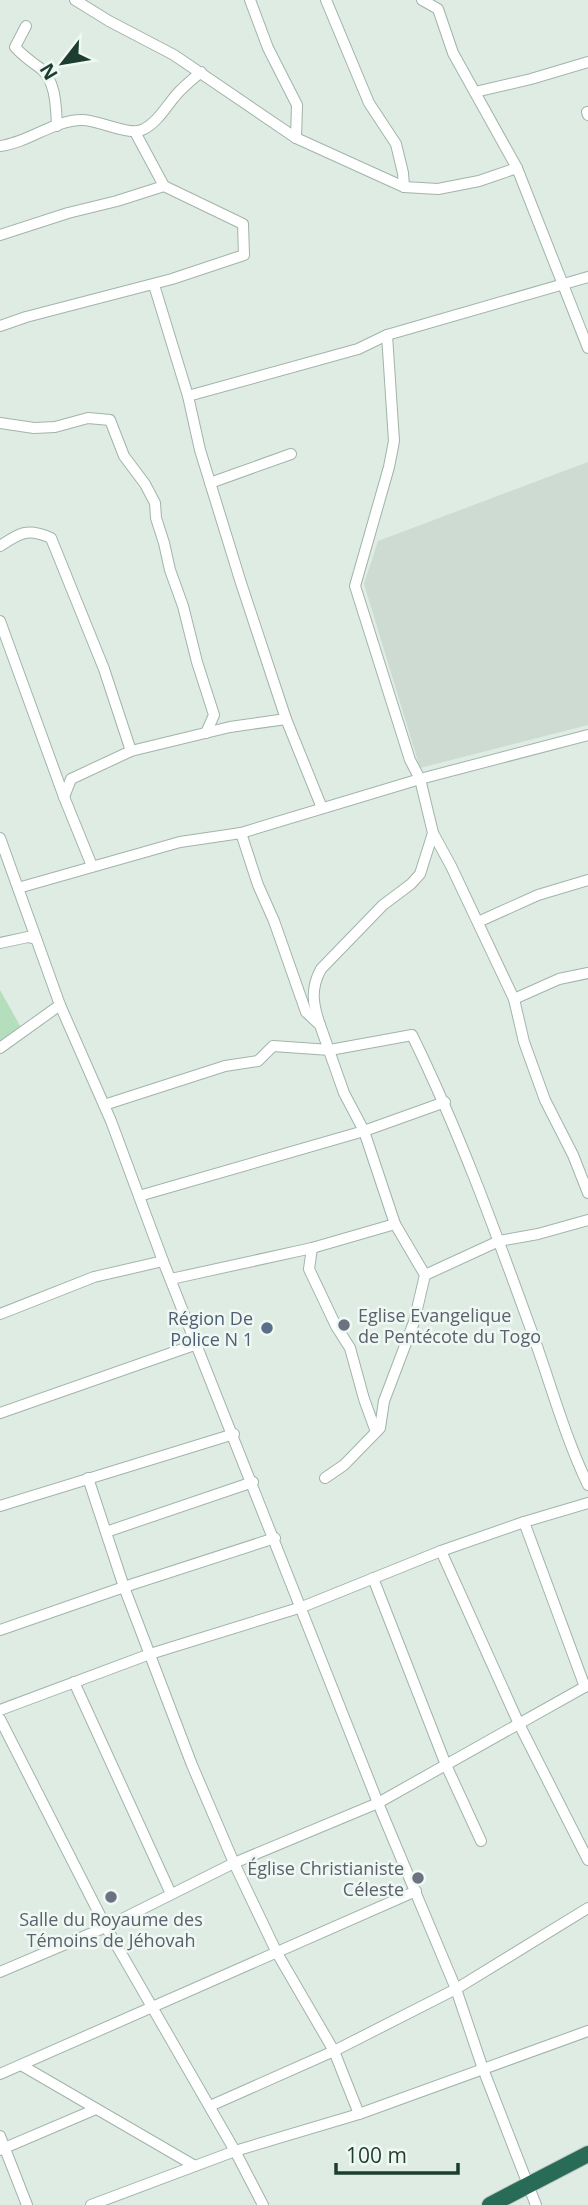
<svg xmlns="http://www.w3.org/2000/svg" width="588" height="2205" font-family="'Open Sans',sans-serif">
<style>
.built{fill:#cddbd3}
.green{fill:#b5dfbc}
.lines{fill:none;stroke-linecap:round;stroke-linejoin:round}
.minor-casing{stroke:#a1b4ab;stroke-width:12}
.highway-casing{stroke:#c0c9c5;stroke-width:18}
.minor{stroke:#fff;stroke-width:10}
.highway{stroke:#286b56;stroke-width:16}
.worship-dot{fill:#6b7280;stroke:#eff8f3;stroke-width:2.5}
.service-dot{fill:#5c6f8a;stroke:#eff8f3;stroke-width:2.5}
.labels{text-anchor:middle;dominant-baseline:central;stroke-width:5;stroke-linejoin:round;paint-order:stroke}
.worship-label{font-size:18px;fill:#5b616d;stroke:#eff8f3;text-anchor:start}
.service-label{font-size:18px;fill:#4e5e75;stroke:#eff8f3;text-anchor:end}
</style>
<rect width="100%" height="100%" fill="#dfece4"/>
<polygon class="built" points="588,462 588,725 420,768 364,584 378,541"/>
<polygon class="green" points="0,990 23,1031 0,1048"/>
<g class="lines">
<defs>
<g id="minor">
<polyline points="75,0 109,21 174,55 296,138 404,187 438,189 479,181 517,168"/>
<polyline points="250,0 268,48 297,105 296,138"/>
<polyline points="326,0 369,103 396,144 403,173 404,187"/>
<polyline points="422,0 438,9 453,53 517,168 588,348"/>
<path d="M 26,26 L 15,47 C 23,56 30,61 40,68 C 56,80 56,107 57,126"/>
<polyline points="475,92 531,79 588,62"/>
<polyline points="587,112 588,115"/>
<polyline points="135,132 164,186"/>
<path d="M 0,146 C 28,143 53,120 82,120 C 100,120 130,137 144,129 C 158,122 167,105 177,94 C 184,86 193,79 201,72"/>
<polyline points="0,235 68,213 117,201 164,186 243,224 244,255 172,279 26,317 0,326"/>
<polyline points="154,285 188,396 200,450 241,583 286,719 322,808"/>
<polyline points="188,396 358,349 387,335 588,277"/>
<polyline points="0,423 34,428 55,427 88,418 110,420 124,456 145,484 155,503 156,518 164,543 170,570 183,606 197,662 214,715 206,733"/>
<polyline points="210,483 291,454"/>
<path d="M 0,546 C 21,532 28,528 51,538 L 104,669 L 131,751"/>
<polyline points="0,621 64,797 92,866"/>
<polyline points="64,797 71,779 131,751 230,727 286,719"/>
<polyline points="241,833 258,885 274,921 306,1012 320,1025 344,1093 364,1131 395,1224 425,1275 414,1322 384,1401 380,1428 344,1465 325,1478"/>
<polyline points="433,833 451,866 514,999 524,1042 545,1100 573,1155 588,1193"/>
<polyline points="0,838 60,1005 111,1121 163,1261 378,1803 456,1989 483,2069 536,2205"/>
<polyline points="18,888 180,842 241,833 420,779 588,735"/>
<polyline points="478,922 538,895 588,880"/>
<polyline points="0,943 28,937 36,939"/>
<polyline points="514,999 559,979 588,973"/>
<path d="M 320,1025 C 313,1005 310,989 321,969 L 383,905 L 411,884 L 420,874 L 433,833 L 420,779 L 410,760 L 355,586 L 389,467 L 394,441 L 387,335"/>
<polyline points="0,1048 60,1005"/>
<path d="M 104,1105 L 225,1066 L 258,1061 L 273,1046 L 330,1050 L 412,1035 C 460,1133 496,1233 533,1335 C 551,1385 565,1437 588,1485"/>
<polyline points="139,1196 364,1131 445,1102"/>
<polyline points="312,1248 309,1269 336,1326 350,1348 364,1399 376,1432"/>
<polyline points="425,1275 499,1241 538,1234 588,1220"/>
<polyline points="171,1279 312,1248 395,1224"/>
<polyline points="0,1314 94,1277 163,1261"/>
<polyline points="0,1413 197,1344"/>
<polyline points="88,1478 124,1587 192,1765 234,1863 277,1953 334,2051 359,2114"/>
<polyline points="0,1506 234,1434"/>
<polyline points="524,1522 585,1687"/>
<polyline points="106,1532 253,1482"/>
<polyline points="441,1551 519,1724 588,1860"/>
<polyline points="373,1578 446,1765 481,1841"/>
<polyline points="0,1630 124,1587 275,1538"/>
<polyline points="74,1682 171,1894"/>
<polyline points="0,1710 150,1654 302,1607 441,1551 524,1522 588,1503"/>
<polyline points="0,1719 106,1927 235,2151 263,2205"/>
<polyline points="0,1972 106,1927 234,1863 378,1803 588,1685"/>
<polyline points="21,2065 195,2166"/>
<polyline points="0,2074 416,1891"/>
<polyline points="210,2106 334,2051 456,1989 588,1908"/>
<polyline points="0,2136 27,2205"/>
<polyline points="0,2150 96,2109"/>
<polyline points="91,2205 235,2151 359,2114 588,2031"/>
</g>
<polyline id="highway" points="490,2205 588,2154"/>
</defs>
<use href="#minor" class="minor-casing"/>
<use href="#highway" class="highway-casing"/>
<use href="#minor" class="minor"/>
<use href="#highway" class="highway"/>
</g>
<g class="worship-dot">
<circle cx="344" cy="1325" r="7"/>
<circle cx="418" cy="1878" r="7"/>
<circle cx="111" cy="1897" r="7"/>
</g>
<circle class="service-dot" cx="267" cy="1328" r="7"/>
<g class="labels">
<g class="worship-label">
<text x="358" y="1315">Eglise Evangelique<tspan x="358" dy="21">de Pentécote du Togo</tspan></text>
<text x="404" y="1868" text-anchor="end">Église Christianiste<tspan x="404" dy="21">Céleste</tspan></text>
<text x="111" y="1919" text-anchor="middle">Salle du Royaume des<tspan x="111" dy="21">Témoins de Jéhovah</tspan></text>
</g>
<g class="service-label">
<text x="253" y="1318">Région De<tspan x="253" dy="21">Police N 1</tspan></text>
</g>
</g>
<g transform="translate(63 63) rotate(239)" stroke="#eff8f3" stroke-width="5" paint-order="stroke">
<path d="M0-5L12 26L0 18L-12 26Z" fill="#1e3d31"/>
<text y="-10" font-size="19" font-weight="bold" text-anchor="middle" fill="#1e3d31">N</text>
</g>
<path d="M336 2163v10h122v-10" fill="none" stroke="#1e3d31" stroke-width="3.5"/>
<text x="346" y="2163" font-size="21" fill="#1e3d31" stroke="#eff8f3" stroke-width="5" paint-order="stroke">100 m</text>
</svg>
